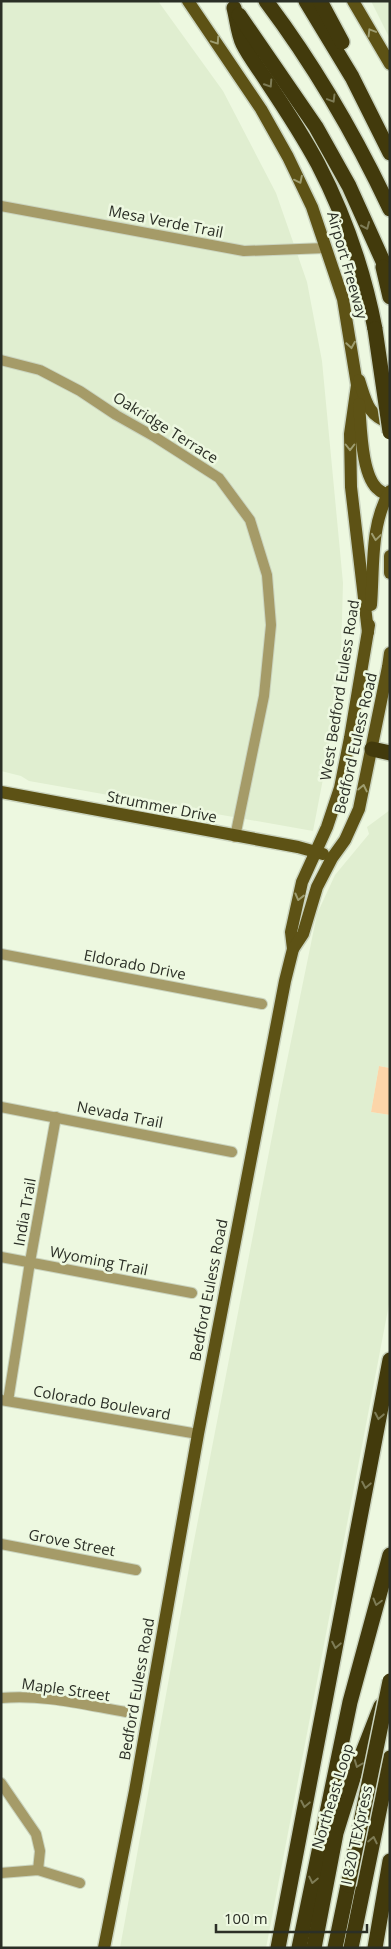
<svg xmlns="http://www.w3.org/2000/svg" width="391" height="1949" font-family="'Open Sans',sans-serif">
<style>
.built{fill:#e0eed0}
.green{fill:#fcd5a9}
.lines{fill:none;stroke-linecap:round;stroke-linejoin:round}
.minor-casing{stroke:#cad4bf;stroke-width:12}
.major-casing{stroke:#cad4bf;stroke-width:15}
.highway-casing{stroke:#cad4bf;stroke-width:18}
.minor{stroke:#a59b68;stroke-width:10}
.major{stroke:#5d5215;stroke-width:12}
.highway{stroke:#423a0c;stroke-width:15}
.highway-bridge-casing{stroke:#cad4bf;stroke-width:18;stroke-linecap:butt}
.highway-bridge{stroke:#423a0c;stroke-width:15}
.oneway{stroke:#9e9d70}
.oneway2{stroke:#7e7c56}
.labels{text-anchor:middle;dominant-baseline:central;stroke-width:5;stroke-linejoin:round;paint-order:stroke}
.street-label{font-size:15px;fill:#2b2f26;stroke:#edf8e0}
</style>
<rect width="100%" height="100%" fill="#edf8e0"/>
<g class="built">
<polygon points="1,1 158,1 223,91 276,193 307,282 322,361 343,583 341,655 328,753 313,831 29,781 21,776 1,771"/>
<polygon points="371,1 390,1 390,39"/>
<polygon points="390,810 390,1068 379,1066 371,1112 390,1115 390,1299 266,1948 120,1948 193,1546 280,1095 317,914 335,875 369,834 367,827"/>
</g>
<polygon class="green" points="379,1066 390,1068 390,1115 371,1112"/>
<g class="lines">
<defs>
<g id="minor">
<polyline points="1,206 244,251 326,248"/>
<polyline points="1,360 40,370 80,391 116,415 155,437 219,478 250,520 267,575 271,625 264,696 235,837"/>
<polyline points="1,954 262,1004"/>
<polyline points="1,1107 232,1152"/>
<polyline points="1,1257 192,1293"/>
<polyline points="1,1400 198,1434"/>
<polyline points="8,1401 30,1262 56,1117"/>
<polyline points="1,1544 136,1570"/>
<path d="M 1,1698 C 43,1694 85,1705 126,1712"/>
<polyline points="1,1783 36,1834 40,1851 38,1870"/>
<polyline points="1,1873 38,1870 80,1883"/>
</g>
<g id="major">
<polyline points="188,1 261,109 288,157 312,207 343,299 357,385 350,434 351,487 368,632"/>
<polyline points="353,1 390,64"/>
<path d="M 359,380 C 366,401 367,415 390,423"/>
<path d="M 359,404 C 361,425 361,477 379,490 C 382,493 386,494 390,495"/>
<polyline points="390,556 390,573"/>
<path d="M 371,605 C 374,568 370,524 390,491"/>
<polyline points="1,792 298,847 323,854"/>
<polyline points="293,949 291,932 302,882 327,827 340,788 350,738 369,625"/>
<polyline points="104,1948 135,1791 198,1434 285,981 293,949 303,934 317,887 332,858 345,840 359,809 388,667 390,653"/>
</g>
<g id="highway">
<path d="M 266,1 C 315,66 355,135 390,209"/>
<polyline points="306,1 352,77 390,153"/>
<polyline points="320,1 342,42"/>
<path d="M 234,8 C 237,19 238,34 243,44 C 250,58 260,70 268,83 C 286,110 303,136 318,164 C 345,216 364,272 375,329"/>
<polyline points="239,15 316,127 349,186 390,277"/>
<polyline points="383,267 390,297"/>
<polyline points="372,749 390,753"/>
<polyline points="278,1948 390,1360"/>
<polyline points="299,1948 350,1702 390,1555"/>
<polyline points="314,1948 336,1833 354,1775 381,1706"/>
<polyline points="335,1948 348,1885"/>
<polyline points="351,1948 390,1758"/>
<polyline points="375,1948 390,1861"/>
</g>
</defs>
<use href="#minor" class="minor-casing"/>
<use href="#major" class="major-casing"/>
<use href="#highway" class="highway-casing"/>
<use href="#minor" class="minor"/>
<use href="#major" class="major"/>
<use href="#highway" class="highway"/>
<defs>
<g id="highway-bridge">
<polyline points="375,329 390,432"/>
<polyline points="348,1885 390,1681"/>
</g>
</defs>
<use href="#highway-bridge" class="highway-bridge-casing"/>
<use href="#highway-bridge" class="highway-bridge"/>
</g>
<defs><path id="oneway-chevron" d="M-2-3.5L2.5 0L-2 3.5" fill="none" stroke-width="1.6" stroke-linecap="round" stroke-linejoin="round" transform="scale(1.25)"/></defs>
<g class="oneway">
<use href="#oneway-chevron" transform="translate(371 32) rotate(-121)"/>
<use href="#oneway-chevron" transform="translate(216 41) rotate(56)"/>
<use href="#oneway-chevron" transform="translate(299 180) rotate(64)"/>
<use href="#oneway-chevron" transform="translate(351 345) rotate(81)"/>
<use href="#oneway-chevron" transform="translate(350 447) rotate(90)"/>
<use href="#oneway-chevron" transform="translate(376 537) rotate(98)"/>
<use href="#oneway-chevron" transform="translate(363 788) rotate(-78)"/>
<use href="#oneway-chevron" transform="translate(299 897) rotate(104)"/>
</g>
<g class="oneway2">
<use href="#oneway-chevron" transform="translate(269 84) rotate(57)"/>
<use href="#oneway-chevron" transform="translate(332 99) rotate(59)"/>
<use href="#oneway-chevron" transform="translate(366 226) rotate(66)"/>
<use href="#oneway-chevron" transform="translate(379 1416) rotate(101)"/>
<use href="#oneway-chevron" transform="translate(366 1485) rotate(101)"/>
<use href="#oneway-chevron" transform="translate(377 1602) rotate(105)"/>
<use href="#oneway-chevron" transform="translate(336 1645) rotate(101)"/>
<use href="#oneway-chevron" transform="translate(358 1764) rotate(111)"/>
<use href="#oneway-chevron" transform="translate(305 1804) rotate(101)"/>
<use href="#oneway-chevron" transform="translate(373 1840) rotate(-78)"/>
<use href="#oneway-chevron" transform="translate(313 1880) rotate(102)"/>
</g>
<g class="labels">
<g class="street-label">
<text transform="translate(166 221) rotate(11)">Mesa Verde Trail</text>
<text transform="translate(348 265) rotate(74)">Airport Freeway</text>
<text transform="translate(166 427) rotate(32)">Oakridge Terrace</text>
<text transform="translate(339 690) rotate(-81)">West Bedford Euless Road</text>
<text transform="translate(355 743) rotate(-77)">Bedford Euless Road</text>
<text transform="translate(162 806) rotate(11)">Strummer Drive</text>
<text transform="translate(135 964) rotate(11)">Eldorado Drive</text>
<text transform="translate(120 1114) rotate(11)">Nevada Trail</text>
<text transform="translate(24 1212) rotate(-80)">India Trail</text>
<text transform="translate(99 1260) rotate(11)">Wyoming Trail</text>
<text transform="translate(208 1290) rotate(-79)">Bedford Euless Road</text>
<text transform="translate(102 1402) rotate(10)">Colorado Boulevard</text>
<text transform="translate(72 1542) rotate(11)">Grove Street</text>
<text transform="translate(66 1689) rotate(8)">Maple Street</text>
<text transform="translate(136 1689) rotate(-80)">Bedford Euless Road</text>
<text transform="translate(332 1796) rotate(-73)">Northeast Loop</text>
<text transform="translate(356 1835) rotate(-78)">I 820 TEXpress</text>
</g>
</g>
<rect width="391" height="1949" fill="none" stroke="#2b2f26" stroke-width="5"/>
<path d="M216 1924v8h151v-8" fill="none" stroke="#2b2f26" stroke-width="2.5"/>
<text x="224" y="1924" font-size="15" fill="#2b2f26" stroke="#edf8e0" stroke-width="4" paint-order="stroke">100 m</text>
</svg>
